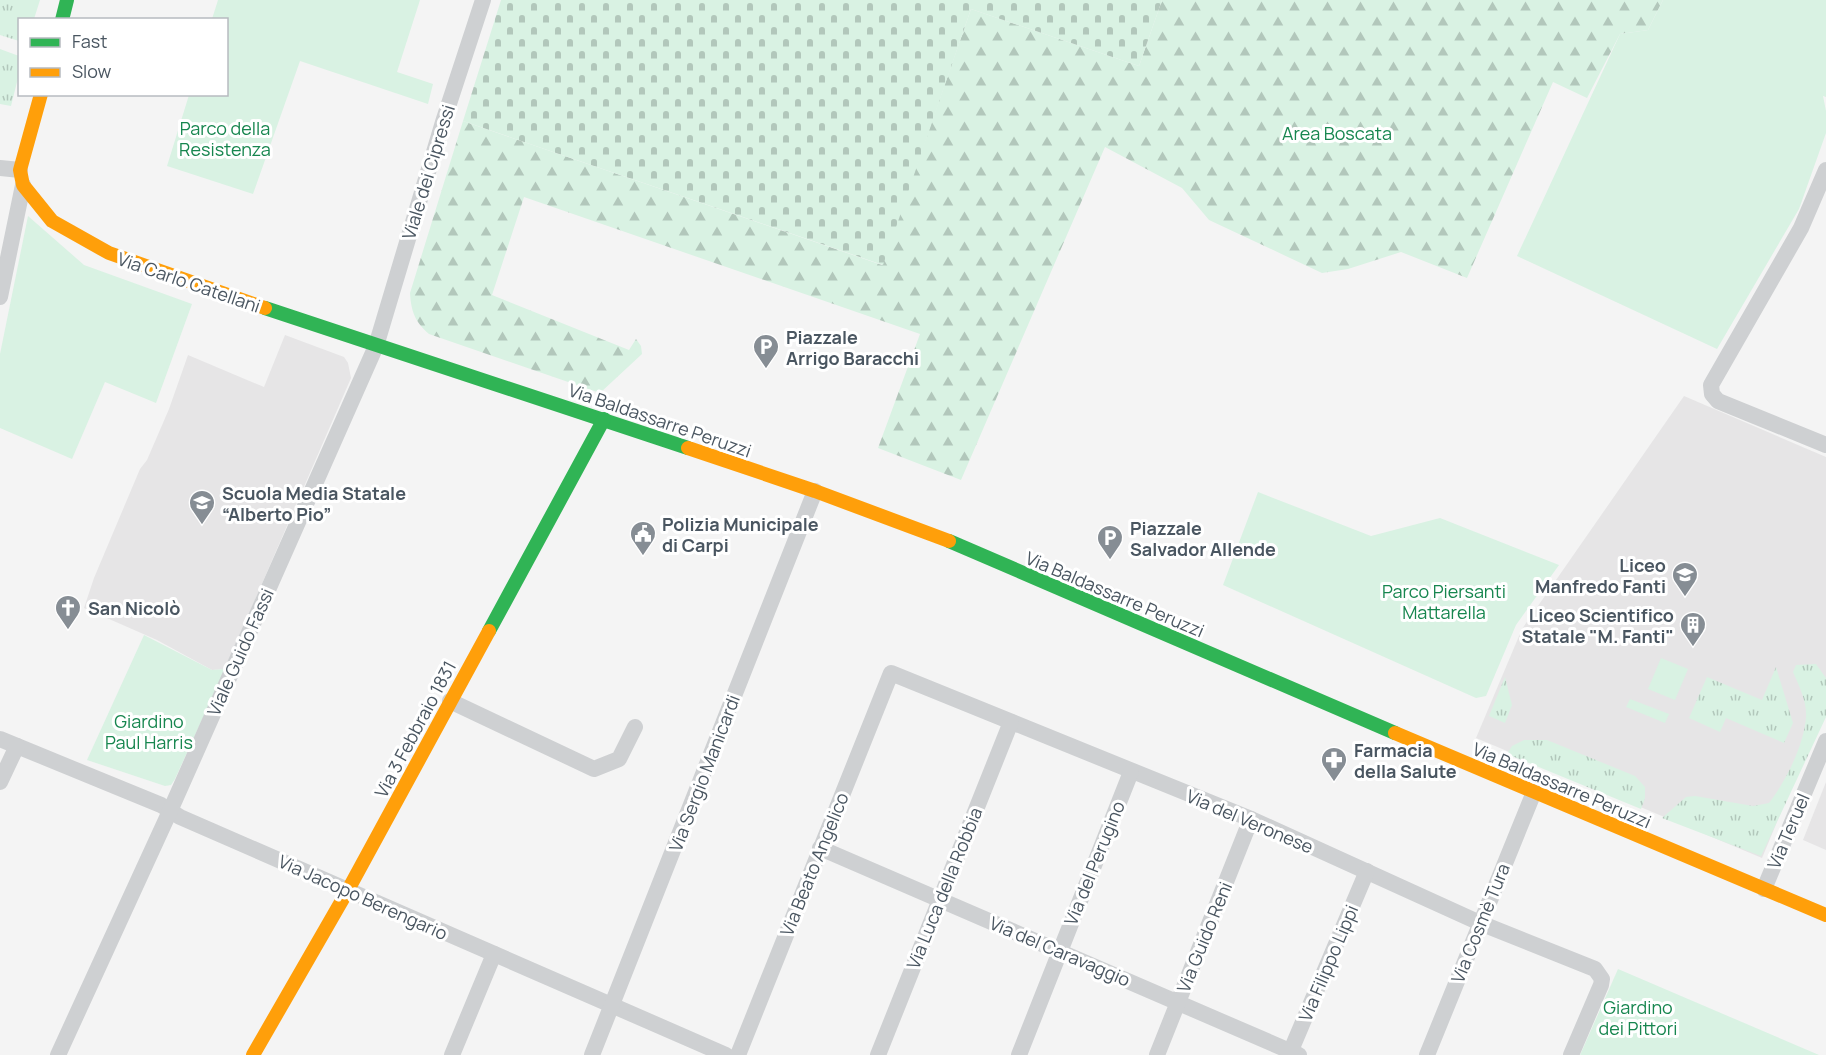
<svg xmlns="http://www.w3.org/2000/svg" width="1826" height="1055" font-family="Manrope,sans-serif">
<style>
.education{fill:#e6e5e6}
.grass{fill:url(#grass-tufts)}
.forest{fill:url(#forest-firs)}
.cemetery{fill:url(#cemetery-stones)}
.green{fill:#d9f2e3}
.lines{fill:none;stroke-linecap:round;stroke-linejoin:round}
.street{stroke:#ced0d2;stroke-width:16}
.fast{stroke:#30b455;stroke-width:14}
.slow{stroke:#ff9f0a;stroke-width:14}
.labels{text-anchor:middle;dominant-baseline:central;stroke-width:6;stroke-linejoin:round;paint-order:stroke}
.park-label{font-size:18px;fill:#17864f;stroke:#fff}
.street-label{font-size:18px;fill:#4a5661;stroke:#fff}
.poi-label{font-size:18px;font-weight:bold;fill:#4a5661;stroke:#fff;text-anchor:start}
</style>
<defs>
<pattern id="grass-tufts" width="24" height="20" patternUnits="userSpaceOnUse" patternTransform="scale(1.5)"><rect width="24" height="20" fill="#d9f2e3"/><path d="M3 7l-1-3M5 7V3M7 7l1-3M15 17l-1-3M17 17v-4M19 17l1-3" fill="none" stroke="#b2c7bb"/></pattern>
<pattern id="forest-firs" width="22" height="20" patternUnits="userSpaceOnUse" patternTransform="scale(1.5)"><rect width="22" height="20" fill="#d9f2e3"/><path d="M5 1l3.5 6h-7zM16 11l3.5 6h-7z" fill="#b2c7bb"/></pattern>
<pattern id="cemetery-stones" width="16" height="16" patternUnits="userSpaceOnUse" patternTransform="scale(1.5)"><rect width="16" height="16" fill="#d9f2e3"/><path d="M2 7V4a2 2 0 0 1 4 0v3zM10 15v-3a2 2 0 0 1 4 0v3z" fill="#b2c7bb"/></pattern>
</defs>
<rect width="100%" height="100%" fill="#f4f4f4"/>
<g class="education">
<polygon points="285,335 344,357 348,363 351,378 225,669 212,670 157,640 84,608 94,578 140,469 147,460 169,409 188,355 264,387"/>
<polygon points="1684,396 1826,457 1826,704 1762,858 1476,738 1522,629"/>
<polygon points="1826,782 1826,850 1803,840"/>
</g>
<g class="grass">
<polygon points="0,0 40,0 34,19 20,20 19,41 0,35"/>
<polygon points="0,49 19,56 19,74 11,106 0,104"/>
<path d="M 1816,664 L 1826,678 L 1826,717 L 1761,856 L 1662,818 L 1686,797 L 1695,796 L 1753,806 L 1769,803 C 1786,781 1804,745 1806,717 C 1807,701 1799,686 1793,672 L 1796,665 Z"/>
<polygon points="1776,667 1793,723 1784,743 1726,718 1720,732 1689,718 1707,677 1762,700"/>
<polygon points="1505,677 1512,705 1505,723 1489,716"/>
<polygon points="1524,740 1547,740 1635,776 1645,787 1645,798 1641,809 1507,754 1512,746"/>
</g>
<path class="forest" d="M 1162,0 L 1663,0 L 1648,30 L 1620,34 L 1587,98 L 1553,82 L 1467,278 L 1401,252 L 1348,269 L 1322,273 L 1209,220 L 1182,188 L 1105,147 L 961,480 L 878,448 L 920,334 L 524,197 L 492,295 L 629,350 L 636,339 L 641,346 L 642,354 L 600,393 L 429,334 C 415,322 411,311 410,293 L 463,121 L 882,265 L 971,9 L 1139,66 Z"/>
<polygon class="cemetery" points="501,0 1162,0 1139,66 971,9 883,265 463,121"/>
<g class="green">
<polygon points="218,0 420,0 397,72 433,84 428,104 300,61 253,194 167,166 189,95 226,94 226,20 212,19"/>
<polygon points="1663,0 1826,0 1826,97 1823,96 1826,111 1826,133 1799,209 1717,349 1517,256 1620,34 1648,30"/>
<polygon points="28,216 84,265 192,304 156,403 105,382 72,459 0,428 0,354"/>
<polygon points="1258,492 1371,536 1440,518 1559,565 1516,625 1486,696 1476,698 1223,585"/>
<polygon points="144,635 212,670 225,669 175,779 171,785 165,786 87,760"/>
<polygon points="1661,658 1688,669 1675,700 1648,689"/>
<polygon points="1630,699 1669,714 1665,723 1626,707"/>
<polygon points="1618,969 1819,1055 1580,1055"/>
</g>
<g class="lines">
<g class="street">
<polyline points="0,168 20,170"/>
<polyline points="1826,170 1801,228 1711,385 1712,394 1718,401 1826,445"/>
<polyline points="0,297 23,185"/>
<polyline points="450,701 594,769 619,759 635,727"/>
<polyline points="0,739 161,805 180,817 726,1055"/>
<polyline points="0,782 17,746"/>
<polyline points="820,848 1299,1055"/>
<polyline points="1764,889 1826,741"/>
<polyline points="58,1055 170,811 376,346 443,122 483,0"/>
<polyline points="452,1055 494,954"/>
<polyline points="592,1055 815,491"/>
<polyline points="738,1055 891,673 1251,819 1480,923 1595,969 1602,979 1601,985 1571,1055"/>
<polyline points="878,1055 1011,722"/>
<polyline points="1019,1055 1131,772"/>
<polyline points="1157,1055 1251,819"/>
<polyline points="1289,1055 1367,871"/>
<polyline points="1427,1055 1534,792"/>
</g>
<g class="fast">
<polyline points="62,20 67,0"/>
<polyline points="265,308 688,448"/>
<polyline points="949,541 1395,733"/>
<polyline points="489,631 604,419"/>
</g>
<g class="slow">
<polyline points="41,94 20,170 23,185 52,221 109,253 265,308"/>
<polyline points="688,448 815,491 949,541"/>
<polyline points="1395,733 1826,915"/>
<polyline points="253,1055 348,890 489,631"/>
</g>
</g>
<defs>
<symbol id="parking-pin" viewBox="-11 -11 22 30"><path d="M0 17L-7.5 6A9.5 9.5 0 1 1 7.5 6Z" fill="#868d94" stroke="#fff"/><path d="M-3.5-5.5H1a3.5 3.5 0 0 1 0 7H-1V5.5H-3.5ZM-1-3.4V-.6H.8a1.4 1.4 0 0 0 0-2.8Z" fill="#fff"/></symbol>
<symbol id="school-pin" viewBox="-11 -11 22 30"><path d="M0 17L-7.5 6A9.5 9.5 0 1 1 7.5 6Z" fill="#868d94" stroke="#fff"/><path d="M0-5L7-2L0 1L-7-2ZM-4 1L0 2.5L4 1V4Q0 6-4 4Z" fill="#fff"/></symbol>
<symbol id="civic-pin" viewBox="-11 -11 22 30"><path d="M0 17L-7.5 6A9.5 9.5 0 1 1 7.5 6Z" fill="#868d94" stroke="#fff"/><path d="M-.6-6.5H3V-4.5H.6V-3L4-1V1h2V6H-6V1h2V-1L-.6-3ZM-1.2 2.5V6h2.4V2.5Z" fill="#fff"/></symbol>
<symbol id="church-pin" viewBox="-11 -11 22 30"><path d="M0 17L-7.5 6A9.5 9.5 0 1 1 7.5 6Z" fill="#868d94" stroke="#fff"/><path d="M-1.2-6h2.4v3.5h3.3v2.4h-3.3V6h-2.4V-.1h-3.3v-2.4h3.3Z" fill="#fff"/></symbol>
<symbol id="building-pin" viewBox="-11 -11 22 30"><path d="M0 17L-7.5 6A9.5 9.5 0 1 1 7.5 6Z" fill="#868d94" stroke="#fff"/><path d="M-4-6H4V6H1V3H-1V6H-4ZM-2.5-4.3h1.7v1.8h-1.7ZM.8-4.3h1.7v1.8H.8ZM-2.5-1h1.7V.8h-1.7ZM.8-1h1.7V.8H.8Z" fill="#fff"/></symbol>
<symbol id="pharmacy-pin" viewBox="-11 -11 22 30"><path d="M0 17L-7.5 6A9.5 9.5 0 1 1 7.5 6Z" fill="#868d94" stroke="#fff"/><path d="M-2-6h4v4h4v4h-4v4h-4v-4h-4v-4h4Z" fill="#fff"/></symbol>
</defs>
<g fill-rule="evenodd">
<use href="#parking-pin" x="751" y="332" width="30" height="40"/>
<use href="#school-pin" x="187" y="488" width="30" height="40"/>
<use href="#civic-pin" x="628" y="519" width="30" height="40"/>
<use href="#parking-pin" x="1095" y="523" width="30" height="40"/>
<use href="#school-pin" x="1670" y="560" width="30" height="40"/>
<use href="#church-pin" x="53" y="593" width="30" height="40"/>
<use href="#building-pin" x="1678" y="610" width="30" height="40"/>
<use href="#pharmacy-pin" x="1319" y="745" width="30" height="40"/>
</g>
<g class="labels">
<g class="park-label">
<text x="225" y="128">Parco della<tspan x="225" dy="21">Resistenza</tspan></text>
<text x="1337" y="133">Area Boscata</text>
<text x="1444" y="591">Parco Piersanti<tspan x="1444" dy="21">Mattarella</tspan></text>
<text x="149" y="721">Giardino<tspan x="149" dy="21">Paul Harris</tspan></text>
<text x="1638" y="1007">Giardino<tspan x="1638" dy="21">dei Pittori</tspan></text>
</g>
<g class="street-label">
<text transform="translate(428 172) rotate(-73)">Viale dei Cipressi</text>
<text transform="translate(189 282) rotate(19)">Via Carlo Catellani</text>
<text transform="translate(660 420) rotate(19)">Via Baldassarre Peruzzi</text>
<text transform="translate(1115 594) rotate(23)">Via Baldassarre Peruzzi</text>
<text transform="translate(240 652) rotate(-66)">Viale Guido Fassi</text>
<text transform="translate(415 729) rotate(-62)">Via 3 Febbraio 1831</text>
<text transform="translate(704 773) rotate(-69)">Via Sergio Manicardi</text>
<text transform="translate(1562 785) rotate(23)">Via Baldassarre Peruzzi</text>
<text transform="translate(1250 821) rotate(23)">Via del Veronese</text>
<text transform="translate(1788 831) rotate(-67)">Via Teruel</text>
<text transform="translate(1094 863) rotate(-68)">Via del Perugino</text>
<text transform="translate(814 864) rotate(-68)">Via Beato Angelico</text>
<text transform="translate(944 888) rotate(-68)">Via Luca della Robbia</text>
<text transform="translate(363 897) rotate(24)">Via Jacopo Berengario</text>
<text transform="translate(1480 923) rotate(-68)">Via Cosmè Tura</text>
<text transform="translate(1204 937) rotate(-68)">Via Guido Reni</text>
<text transform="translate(1060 951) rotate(23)">Via del Caravaggio</text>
<text transform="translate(1328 963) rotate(-67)">Via Filippo Lippi</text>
</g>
<g class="poi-label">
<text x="786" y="337">Piazzale<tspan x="786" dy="21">Arrigo Baracchi</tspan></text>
<text x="222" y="493">Scuola Media Statale<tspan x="222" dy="21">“Alberto Pio”</tspan></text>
<text x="662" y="524">Polizia Municipale<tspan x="662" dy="21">di Carpi</tspan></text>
<text x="1130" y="528">Piazzale<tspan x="1130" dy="21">Salvador Allende</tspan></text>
<text x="1666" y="565" text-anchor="end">Liceo<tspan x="1666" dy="21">Manfredo Fanti</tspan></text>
<text x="88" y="608">San Nicolò</text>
<text x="1674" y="615" text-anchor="end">Liceo Scientifico<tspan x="1674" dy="21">Statale "M. Fanti"</tspan></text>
<text x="1354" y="750">Farmacia<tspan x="1354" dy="21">della Salute</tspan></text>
</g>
</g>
<rect x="18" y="18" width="210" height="78" fill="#ffffff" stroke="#b7bbc0" stroke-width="1.5"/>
<rect x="30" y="38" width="30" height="9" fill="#30b455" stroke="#b7bbc0" stroke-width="1.5"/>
<text x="72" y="48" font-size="18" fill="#4a5661">Fast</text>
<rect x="30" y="68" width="30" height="9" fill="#ff9f0a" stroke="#b7bbc0" stroke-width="1.5"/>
<text x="72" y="78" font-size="18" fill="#4a5661">Slow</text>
</svg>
